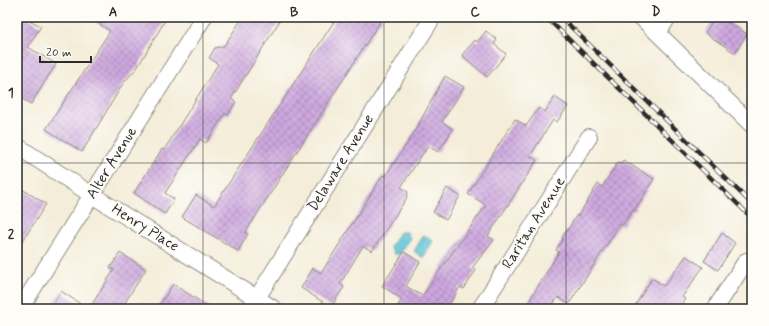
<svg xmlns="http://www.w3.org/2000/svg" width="769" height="326" font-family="Mynerve,sans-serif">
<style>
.water{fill:#59c3d4;stroke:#427780}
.building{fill:url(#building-cross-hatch)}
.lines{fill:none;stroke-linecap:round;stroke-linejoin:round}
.minor-casing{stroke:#908c82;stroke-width:18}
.minor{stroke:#fff;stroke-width:16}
.rail-casing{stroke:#2b2b2b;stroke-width:4.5}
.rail{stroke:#fdfcf7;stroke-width:3;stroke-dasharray:9;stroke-linecap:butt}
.grid{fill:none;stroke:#2b2b2b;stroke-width:1;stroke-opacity:0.55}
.labels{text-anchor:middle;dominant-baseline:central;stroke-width:4;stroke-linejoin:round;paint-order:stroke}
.street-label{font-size:15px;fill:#2b2b2b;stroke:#fdfcf7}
.neatline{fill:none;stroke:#2b2b2b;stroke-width:1.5}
.grid-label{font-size:13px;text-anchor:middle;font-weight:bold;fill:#2b2b2b}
</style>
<defs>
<pattern id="building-cross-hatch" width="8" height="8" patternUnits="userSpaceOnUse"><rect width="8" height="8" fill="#cea8df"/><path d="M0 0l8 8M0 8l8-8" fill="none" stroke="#a789b5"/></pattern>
</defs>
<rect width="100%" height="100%" fill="#fdfcf7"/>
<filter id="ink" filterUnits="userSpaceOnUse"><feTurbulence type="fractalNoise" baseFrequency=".025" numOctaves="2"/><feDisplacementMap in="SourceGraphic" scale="8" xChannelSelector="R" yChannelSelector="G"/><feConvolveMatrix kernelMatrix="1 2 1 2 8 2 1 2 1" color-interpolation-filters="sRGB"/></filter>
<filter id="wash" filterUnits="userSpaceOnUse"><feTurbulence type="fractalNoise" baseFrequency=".012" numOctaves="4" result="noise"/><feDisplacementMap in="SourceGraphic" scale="16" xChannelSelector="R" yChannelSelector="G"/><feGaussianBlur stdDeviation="0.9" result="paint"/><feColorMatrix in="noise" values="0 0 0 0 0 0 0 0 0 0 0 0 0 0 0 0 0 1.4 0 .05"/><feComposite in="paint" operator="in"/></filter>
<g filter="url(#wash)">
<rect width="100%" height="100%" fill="#f4edd9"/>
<g class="water">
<polygon points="400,232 407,232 410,239 400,254 394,254 390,247"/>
<polygon points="424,235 433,241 423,258 414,251"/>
</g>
<g id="blocks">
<g class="building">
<polygon points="23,17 41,26 28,47 56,64 31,104 17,96 17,27"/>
<polygon points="88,17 167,17 137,68 124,82 82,152 46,129 110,31"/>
<polygon points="243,17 282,17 231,99 236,102 228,115 225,113 206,143 200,139 165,193 174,199 165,214 134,193 162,149 164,150 218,64 209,58 215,48 224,46"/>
<polygon points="337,17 383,17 245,233 248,234 238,251 182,217 196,195 214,206"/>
<polygon points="715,17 720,17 747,34 735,53 705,33"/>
<polygon points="486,31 497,40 494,44 506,54 487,77 462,55 475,40 477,42"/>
<polygon points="445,76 464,87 442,122 453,129 438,152 428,146 401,187 408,192 406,199 372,251 363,246 340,284 344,287 331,307 301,288 313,268 321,273 383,175 385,177 413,134"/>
<polygon points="555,97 568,106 557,122 553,120 530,156 537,160 488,236 494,240 472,268 476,270 464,289 460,287 446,309 396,309 402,299 382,286 404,252 420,262 406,286 422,296 486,205 468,194 515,119 526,126 539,108 545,112"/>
<polygon points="623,160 654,179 634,211 633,210 622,226 620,224 569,304 558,297 549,309 524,309 559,252 556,250 563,239 562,238 577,215 578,216 598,184 602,187 618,162 621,163"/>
<polygon points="17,186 46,204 17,250"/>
<polygon points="447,188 460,196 446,220 433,212"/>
<polygon points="722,233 735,243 718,270 704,261"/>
<polygon points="120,253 146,269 121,309 89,309 114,270 110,268"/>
<polygon points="686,256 703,267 682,297 685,299 679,309 633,309 652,278 664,286"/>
<polygon points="173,284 212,309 157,309"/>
<polygon points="61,291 88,309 50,309"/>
</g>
</g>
</g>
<g filter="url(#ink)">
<use href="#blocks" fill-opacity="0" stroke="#908c82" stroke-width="1"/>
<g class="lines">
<defs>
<g id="minor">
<polyline points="641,17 752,125"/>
<polyline points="658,33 668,17"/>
<polyline points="17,146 92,195 274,309"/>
<polyline points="20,309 204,17"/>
<polyline points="250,309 433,17"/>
<polyline points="480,309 589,137"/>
<polyline points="715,309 746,261"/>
</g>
</defs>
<use href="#minor" class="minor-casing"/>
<use href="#minor" class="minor"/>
<defs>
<g id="rail">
<polyline points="546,17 752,218"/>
<polyline points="561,17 752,204"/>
</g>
</defs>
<use href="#rail" class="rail-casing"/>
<use href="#rail" class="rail"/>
</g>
</g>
<path class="grid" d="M 203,17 L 203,309M 384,17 L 384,309M 566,17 L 566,309M 17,163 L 752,163"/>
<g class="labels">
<g class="street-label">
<text transform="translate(112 163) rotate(-58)">Alter Avenue</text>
<text transform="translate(341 163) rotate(-58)">Delaware Avenue</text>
<text transform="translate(534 223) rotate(-58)">Raritan Avenue</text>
<text transform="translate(145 228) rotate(32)">Henry Place</text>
</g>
</g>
<rect width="769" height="326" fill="none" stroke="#fdfcf7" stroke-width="44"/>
<path d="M40 56v6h51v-6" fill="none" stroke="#2b2b2b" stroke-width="2"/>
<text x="46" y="56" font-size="12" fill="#2b2b2b" stroke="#fdfcf7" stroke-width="3" paint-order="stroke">20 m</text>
<rect x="22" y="22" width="725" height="282" class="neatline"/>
<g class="grid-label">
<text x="113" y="16">A</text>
<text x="294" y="16">B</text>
<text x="475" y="16">C</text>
<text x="656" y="16">D</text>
<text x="11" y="97">1</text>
<text x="11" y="238">2</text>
</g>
</svg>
